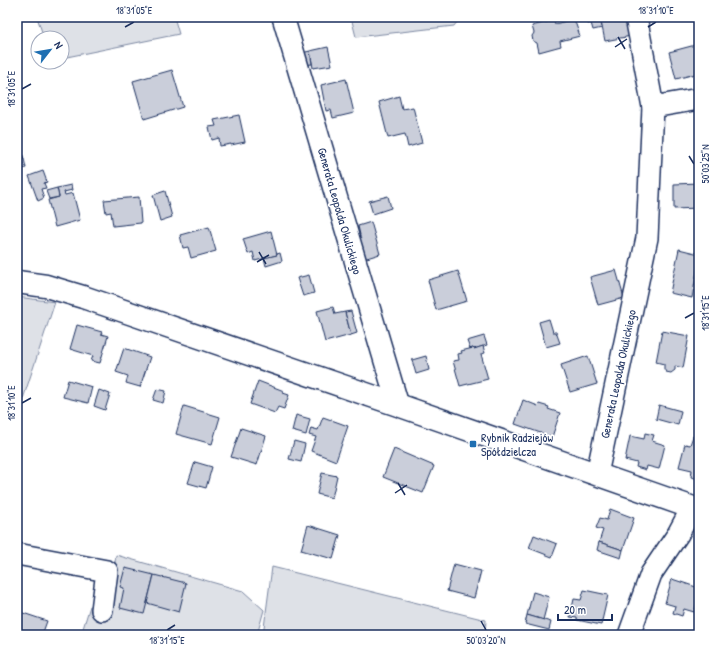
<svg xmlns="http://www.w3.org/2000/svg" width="716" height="652" font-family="'Patrick Hand',sans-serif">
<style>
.green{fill:#dee1e7;stroke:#7c88a2}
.building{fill:#caceda;stroke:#1b2f5e}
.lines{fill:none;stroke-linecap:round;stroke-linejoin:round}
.street-casing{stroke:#1b2f5e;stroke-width:24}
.secondary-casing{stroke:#1b2f5e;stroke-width:25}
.street{stroke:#fff;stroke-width:21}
.secondary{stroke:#fff;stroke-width:22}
.ticks{fill:none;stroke:#1b2f5e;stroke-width:1.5}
.poi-dot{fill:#1f6fb2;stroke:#fff;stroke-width:1.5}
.labels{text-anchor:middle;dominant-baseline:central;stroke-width:3.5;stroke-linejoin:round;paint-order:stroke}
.street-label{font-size:12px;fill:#1b2f5e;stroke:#fff}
.poi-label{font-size:12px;fill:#1b2f5e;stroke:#fff;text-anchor:start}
.neatline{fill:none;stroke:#1b2f5e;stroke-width:1.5}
.ticks-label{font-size:10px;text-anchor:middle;fill:#1b2f5e}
</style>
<rect width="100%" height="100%" fill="#fff"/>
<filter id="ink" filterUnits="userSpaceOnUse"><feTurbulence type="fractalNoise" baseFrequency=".025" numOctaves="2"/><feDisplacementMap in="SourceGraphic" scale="8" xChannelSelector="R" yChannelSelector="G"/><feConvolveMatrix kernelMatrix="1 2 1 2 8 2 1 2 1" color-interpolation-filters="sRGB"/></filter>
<g filter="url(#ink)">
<g class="green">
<polygon points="37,17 174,17 179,34 62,58 62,38 44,38"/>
<polygon points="351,17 461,17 454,26 356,37"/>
<polygon points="17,297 55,302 23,399 17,399"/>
<polygon points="116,555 243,591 264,610 257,635 81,635 90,606 108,611"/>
<polygon points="272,567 486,620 485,635 263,635"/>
</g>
<g class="building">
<polygon points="600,17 602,28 593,30 591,23 588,24 587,19"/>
<polygon points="600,17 627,17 631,36 605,41"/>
<polygon points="574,19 580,36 560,41 561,46 539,52 537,43 533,41 532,36 534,33 532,26 554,20 555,24"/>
<polygon points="699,44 699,73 676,79 669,52"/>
<polygon points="328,47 332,65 313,68 310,51"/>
<polygon points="310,51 312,64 304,65 302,53"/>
<polygon points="172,70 183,107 144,119 133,81"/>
<polygon points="346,79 354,113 333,118 331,110 326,111 321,85"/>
<polygon points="399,96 402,109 413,107 422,143 408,147 405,134 388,138 379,102"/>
<polygon points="239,115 245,142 231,145 231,144 220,146 219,138 212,140 209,127 216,126 214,120"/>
<polygon points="17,136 24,159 17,161"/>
<polygon points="24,159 26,168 17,171 17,161"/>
<polygon points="43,171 47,182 44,183 46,188 41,189 44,198 38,201 29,176"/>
<polygon points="699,183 699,208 674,209 674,184"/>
<polygon points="71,185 72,190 64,192 65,195 73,193 80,220 55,227 48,200 59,197 57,188"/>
<polygon points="57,188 59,197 49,199 46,191"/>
<polygon points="165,191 172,217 160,221 153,195"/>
<polygon points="388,196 391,208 373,214 369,201"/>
<polygon points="139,197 141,223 113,226 111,212 106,213 104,200"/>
<polygon points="371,222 380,254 357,261 350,238 360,235 358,226"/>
<polygon points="209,227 216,251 191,258 188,247 183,248 180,235"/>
<polygon points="271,231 277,255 255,261 253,252 248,254 243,239"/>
<polygon points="679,249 699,254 699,260 692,298 670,293"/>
<polygon points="280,253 282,261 266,266 264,258 277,255 277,254"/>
<polygon points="616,270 624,298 598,305 590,277"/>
<polygon points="458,271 467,301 436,310 428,280"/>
<polygon points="309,275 314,293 303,296 297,278"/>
<polygon points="333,307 335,314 345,312 351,335 325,342 317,311"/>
<polygon points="351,311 357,333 351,335 345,312"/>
<polygon points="549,319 553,332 556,332 560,343 546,347 539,322"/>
<polygon points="77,325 102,332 101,334 108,336 100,363 91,361 93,356 70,349"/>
<polygon points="662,331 689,336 683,368 675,366 675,370 671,373 666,372 664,369 664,364 656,362"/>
<polygon points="484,336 487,345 474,349 473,348 470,349 467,341"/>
<polygon points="483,346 485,353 481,354 488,379 460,386 453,361 459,360 458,354 462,353 461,351 473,348 474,349"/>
<polygon points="124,348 150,357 140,387 126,383 128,376 116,372"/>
<polygon points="426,356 429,370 416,374 412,360"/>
<polygon points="588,356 597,384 570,392 561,365"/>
<polygon points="68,380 92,387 88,403 63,397"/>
<polygon points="258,381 284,391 283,393 289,395 284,409 278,407 275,413 250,404"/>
<polygon points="157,389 166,391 163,403 153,400"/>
<polygon points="99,390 110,394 105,410 94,406"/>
<polygon points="523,400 538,406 539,404 549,407 548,409 560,413 552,437 515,424"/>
<polygon points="659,405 681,411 678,425 656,419"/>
<polygon points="184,406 220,417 212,444 176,434"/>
<polygon points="296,415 310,419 306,435 292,431"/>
<polygon points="323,417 348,426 336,461 311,451 316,437 309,435 311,428 318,430"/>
<polygon points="241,428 266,436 257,465 231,457"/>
<polygon points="645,433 654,435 652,441 665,445 659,469 647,466 646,470 636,467 637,463 625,460 630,436 644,439"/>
<polygon points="693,436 699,437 699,479 691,477 692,470 679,467 685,444 690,445"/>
<polygon points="294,441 305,444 301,462 289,459"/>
<polygon points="394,449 434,466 423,493 383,477"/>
<polygon points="195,462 212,467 206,488 188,483"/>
<polygon points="322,473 337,476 332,498 317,494"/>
<polygon points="610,509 634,518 623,550 599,542 603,530 596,528 600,518 607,520"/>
<polygon points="308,525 340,535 333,559 301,550"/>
<polygon points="534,535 557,544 552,557 529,548"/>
<polygon points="599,542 623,550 621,558 597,550"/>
<polygon points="454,564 481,571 474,598 447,591"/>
<polygon points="125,568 154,575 144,614 120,608 124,588 120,587"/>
<polygon points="154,575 186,583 179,612 147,603"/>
<polygon points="672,579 699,588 699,598 694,612 684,609 682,616 673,613 675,606 665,603"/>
<polygon points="584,590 608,595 601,625 577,620 577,618 570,617 574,599 581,600"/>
<polygon points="533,592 549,597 543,620 527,615"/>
<polygon points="699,598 699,614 694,612"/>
<polygon points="17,611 47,621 42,635 17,635"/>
<polygon points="527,615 551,622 549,630 525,624"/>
</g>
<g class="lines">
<defs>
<g id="street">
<polyline points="283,17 398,405"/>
<polyline points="653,107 699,99"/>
<polyline points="597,474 647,238 653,107 636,17"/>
<polyline points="17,554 107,571 102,610"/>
<polyline points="629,635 651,574 678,534 692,508"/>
</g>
<polyline id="secondary" points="17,282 46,286 83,297 398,405 699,510"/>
</defs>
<use href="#street" class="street-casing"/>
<use href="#secondary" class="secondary-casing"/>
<use href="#street" class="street"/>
<use href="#secondary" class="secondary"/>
</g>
</g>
<path class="ticks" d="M 125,27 L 134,22M 648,27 L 656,22M 618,37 L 625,49M 615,47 L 627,39M 22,89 L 31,84M 689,156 L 694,164M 259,252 L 266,264M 257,262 L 269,255M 685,318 L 694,313M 22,403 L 31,398M 398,483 L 405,495M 395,493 L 407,485M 481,621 L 486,630M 167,630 L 175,625"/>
<rect class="poi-dot" x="469" y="440" width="8" height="8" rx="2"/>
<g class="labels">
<g class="street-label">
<text transform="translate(340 211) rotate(74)">Generała Leopolda Okulickiego</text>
<text transform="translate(618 374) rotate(-78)">Generała Leopolda Okulickiego</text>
</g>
<g class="poi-label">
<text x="481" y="437">Rybnik Radziejów<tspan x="481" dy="14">Spółdzielcza</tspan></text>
</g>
</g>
<rect width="716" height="652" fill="none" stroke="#fff" stroke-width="44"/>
<g transform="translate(50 50) rotate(59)"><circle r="19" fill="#ffffff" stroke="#a4acbf"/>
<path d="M0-3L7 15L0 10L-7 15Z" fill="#1f6fb2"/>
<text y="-6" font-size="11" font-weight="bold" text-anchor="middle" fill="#1b2f5e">N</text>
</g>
<path d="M558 614v6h54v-6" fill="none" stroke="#1b2f5e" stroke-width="2"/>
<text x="564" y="614" font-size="12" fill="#1b2f5e" stroke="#ffffff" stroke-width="3" paint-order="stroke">20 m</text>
<rect x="22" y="22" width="672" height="608" class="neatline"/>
<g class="ticks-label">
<text x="134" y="14">18°31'05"E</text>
<text x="656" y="14">18°31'10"E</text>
<text transform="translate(11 89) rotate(-90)" y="4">18°31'05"E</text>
<text transform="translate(705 164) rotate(-90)" y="4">50°03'25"N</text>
<text transform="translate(705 313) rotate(-90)" y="4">18°31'15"E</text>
<text transform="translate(11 403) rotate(-90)" y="4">18°31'10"E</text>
<text x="167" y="644">18°31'15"E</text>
<text x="486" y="644">50°03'20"N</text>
</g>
</svg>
